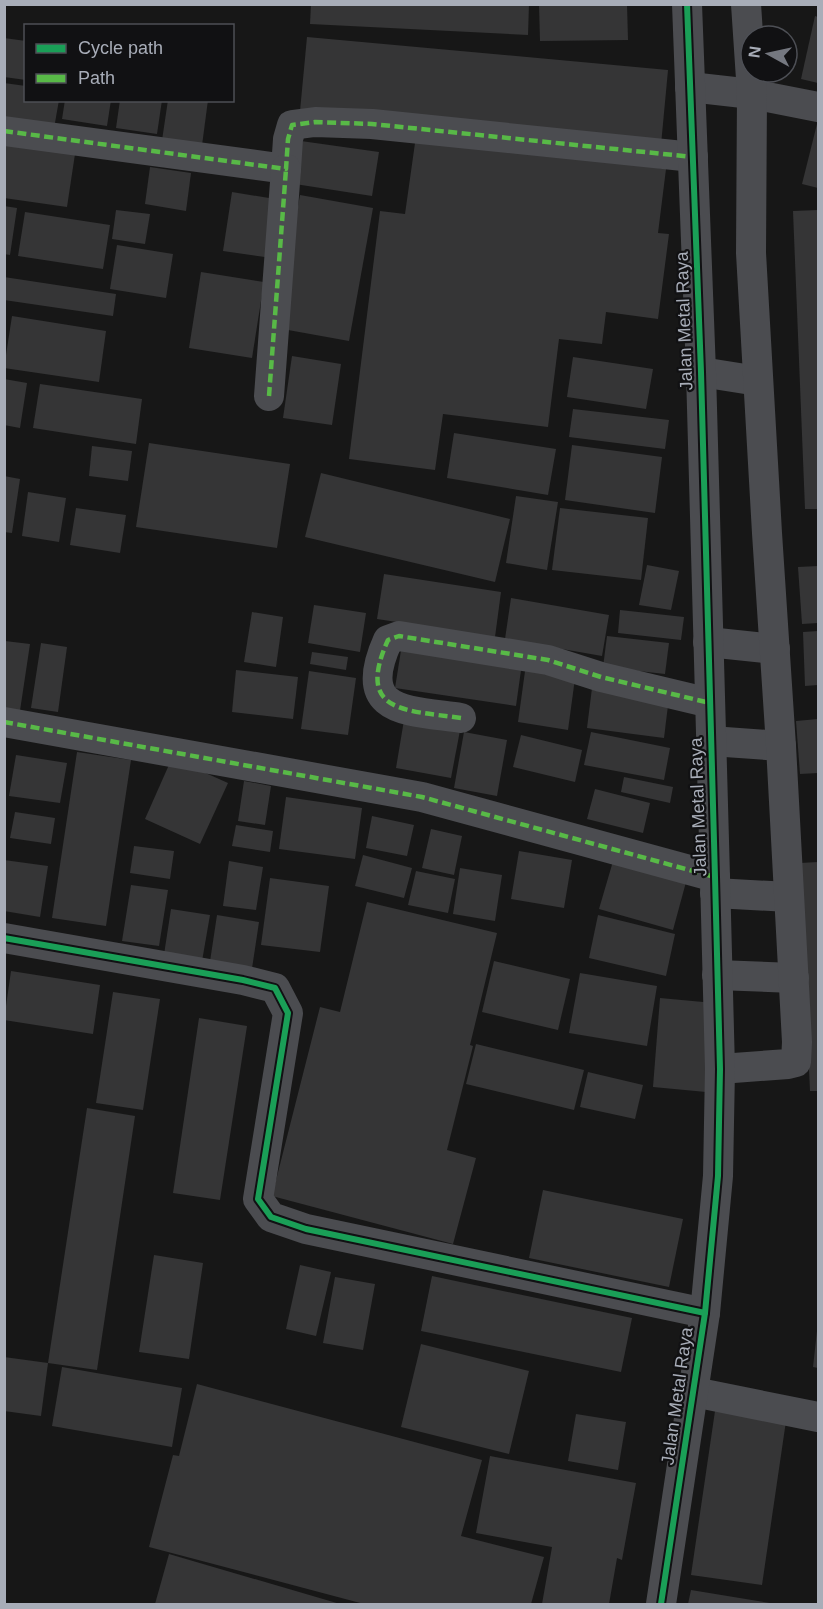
<svg xmlns="http://www.w3.org/2000/svg" width="823" height="1609" font-family="Arial,sans-serif">
  <rect width="100%" height="100%" fill="#171717"/>
  <g fill="#353536">
    <path d="M311,4H529L528,35L310,24Z"/>
    <path d="M539,4H627L628,40L540,41Z"/>
    <path d="M815,16L818,17V83L801,79Z"/>
    <path d="M307,37L668,70L661,145L300,111Z"/>
    <path d="M4,38L26,41V80L4,77Z"/>
    <path d="M4,83L26,86V100H59L53,134L4,127Z"/>
    <path d="M65,100H111L107,126L62,119Z"/>
    <path d="M120,100H162L157,134L116,128Z"/>
    <path d="M168,100H208L201,153L161,147Z"/>
    <path d="M818,120V188L802,184Z"/>
    <path d="M416,136L666,169L658,233L669,234L658,319L606,312L602,344L559,339L548,427L443,414L435,470L349,459L380,211L405,214Z"/>
    <path d="M301,141L379,152L372,196L295,184Z"/>
    <path d="M4,143L75,154L67,207L4,198Z"/>
    <path d="M150,167L191,173L186,211L145,204Z"/>
    <path d="M232,192L281,200L272,258L223,251Z"/>
    <path d="M300,195L373,208L349,341L277,328Z"/>
    <path d="M4,206L17,208L10,255L4,254Z"/>
    <path d="M116,210L150,214L145,244L112,239Z"/>
    <path d="M818,210V509H805L793,211Z"/>
    <path d="M25,212L110,225L103,269L18,256Z"/>
    <path d="M117,245L173,254L166,298L110,289Z"/>
    <path d="M201,272L264,282L252,358L189,348Z"/>
    <path d="M4,277L116,294L113,316L4,300Z"/>
    <path d="M12,316L106,331L99,382L4,368Z"/>
    <path d="M292,356L341,364L332,425L283,418Z"/>
    <path d="M573,357L653,369L646,409L567,397Z"/>
    <path d="M4,379L27,383L20,428L4,425Z"/>
    <path d="M40,384L142,399L136,444L33,428Z"/>
    <path d="M573,409L669,420L665,449L569,437Z"/>
    <path d="M454,433L556,449L548,495L447,478Z"/>
    <path d="M149,443L290,464L277,548L136,527Z"/>
    <path d="M572,445L662,457L655,513L565,500Z"/>
    <path d="M92,446L132,451L128,481L89,476Z"/>
    <path d="M321,473L510,519L495,582L305,537Z"/>
    <path d="M4,476L20,479L12,533L4,532Z"/>
    <path d="M28,492L66,498L59,542L22,536Z"/>
    <path d="M516,496L558,502L547,570L506,563Z"/>
    <path d="M76,508L126,515L120,553L70,545Z"/>
    <path d="M560,508L648,518L641,580L552,570Z"/>
    <path d="M647,565L679,571L671,610L639,605Z"/>
    <path d="M818,566V623L802,624L798,567Z"/>
    <path d="M384,574L501,592L495,637L377,619Z"/>
    <path d="M511,598L609,615L602,656L505,639Z"/>
    <path d="M314,605L366,613L360,652L308,643Z"/>
    <path d="M620,610L684,617L681,640L618,633Z"/>
    <path d="M252,612L283,617L276,667L244,662Z"/>
    <path d="M818,631V685L805,686L803,632Z"/>
    <path d="M607,636L669,643L665,674L603,667Z"/>
    <path d="M403,638L523,656L516,706L395,688Z"/>
    <path d="M5,641L30,644L18,724L4,721Z"/>
    <path d="M41,643L67,647L58,712L31,708Z"/>
    <path d="M312,652L348,657L346,670L310,664Z"/>
    <path d="M526,664L576,671L568,730L518,722Z"/>
    <path d="M236,670L298,677L293,719L232,712Z"/>
    <path d="M309,671L356,678L348,735L301,729Z"/>
    <path d="M592,688L669,697L664,738L587,728Z"/>
    <path d="M405,714L461,725L451,778L396,768Z"/>
    <path d="M818,719V773L800,774L796,721Z"/>
    <path d="M464,732L507,740L497,796L454,788Z"/>
    <path d="M591,732L670,748L664,780L584,765Z"/>
    <path d="M521,735L582,750L575,782L513,767Z"/>
    <path d="M77,752L131,760L106,926L52,918Z"/>
    <path d="M16,755L67,763L60,803L9,796Z"/>
    <path d="M172,758L228,783L200,844L145,819Z"/>
    <path d="M624,777L673,787L670,803L621,792Z"/>
    <path d="M244,781L271,786L265,825L238,821Z"/>
    <path d="M595,789L650,803L643,833L587,819Z"/>
    <path d="M286,797L362,808L355,859L279,849Z"/>
    <path d="M15,812L55,818L51,844L10,838Z"/>
    <path d="M372,816L414,825L407,856L366,848Z"/>
    <path d="M236,825L273,831L270,852L232,846Z"/>
    <path d="M431,829L462,836L454,875L422,868Z"/>
    <path d="M134,846L174,851L170,879L130,873Z"/>
    <path d="M519,851L572,860L564,908L511,899Z"/>
    <path d="M616,851L689,871L673,930L599,909Z"/>
    <path d="M363,855L412,868L404,898L355,886Z"/>
    <path d="M4,860L48,866L40,917L4,911Z"/>
    <path d="M229,861L263,867L256,910L223,906Z"/>
    <path d="M818,862V1091H810L800,863Z"/>
    <path d="M460,868L502,875L495,921L453,914Z"/>
    <path d="M416,871L455,879L448,913L408,905Z"/>
    <path d="M270,878L329,886L320,952L261,945Z"/>
    <path d="M131,885L168,890L159,946L122,941Z"/>
    <path d="M367,902L497,933L470,1045L473,1046L447,1150L476,1158L453,1244L272,1196L320,1007L340,1012Z"/>
    <path d="M171,909L210,915L201,967L163,961Z"/>
    <path d="M217,915L259,922L251,975L209,968Z"/>
    <path d="M598,915L675,934L666,976L589,958Z"/>
    <path d="M494,961L570,979L558,1030L482,1012Z"/>
    <path d="M11,971L100,985L93,1034L4,1020Z"/>
    <path d="M580,973L657,986L647,1046L569,1033Z"/>
    <path d="M113,992L160,999L143,1110L96,1103Z"/>
    <path d="M660,998L714,1003L706,1092L653,1087Z"/>
    <path d="M199,1018L247,1026L220,1200L173,1193Z"/>
    <path d="M476,1044L584,1070L574,1110L466,1084Z"/>
    <path d="M588,1072L643,1085L635,1119L580,1107Z"/>
    <path d="M87,1108L135,1116L97,1370L48,1363Z"/>
    <path d="M543,1190L683,1219L669,1287L529,1258Z"/>
    <path d="M154,1255L203,1263L189,1359L139,1352Z"/>
    <path d="M300,1265L331,1272L316,1336L286,1329Z"/>
    <path d="M432,1276L632,1318L621,1372L421,1331Z"/>
    <path d="M335,1277L375,1284L363,1350L323,1343Z"/>
    <path d="M817,1331H818V1368L813,1367Z"/>
    <path d="M421,1344L529,1371L509,1454L401,1427Z"/>
    <path d="M4,1357L48,1363L41,1416L4,1411Z"/>
    <path d="M62,1367L182,1388L172,1447L52,1426Z"/>
    <path d="M197,1384L482,1460L461,1536L544,1557L531,1604H364L149,1547L173,1455L179,1456Z"/>
    <path d="M715,1411L786,1421L762,1585L691,1575Z"/>
    <path d="M576,1414L626,1422L618,1470L568,1461Z"/>
    <path d="M490,1456L636,1483L622,1560L617,1558L609,1604H542L552,1547L476,1533Z"/>
    <path d="M169,1554L340,1604H155Z"/>
    <path d="M691,1590L770,1603V1604H688Z"/>
  </g>
  <g fill="none" stroke-linecap="round" stroke-linejoin="round">
    <g stroke="#4b4c50" stroke-width="30">
      <path d="M690,87L752,94L818,107"/>
      <path d="M4,131L286,169L288,139L292,125L315,122L372,124L693,157"/>
      <path d="M701,372L758,381"/>
      <path d="M269,396L286,169"/>
      <path d="M708,642L775,649"/>
      <path d="M461,718C405,710 355,713 388,640L399,636L548,660L601,677L710,703"/>
      <path d="M4,722L422,797L715,877"/>
      <path d="M711,741L781,746"/>
      <path d="M715,893L789,897"/>
      <path d="M4,938L243,980L275,988L288,1013L258,1199L271,1217L306,1229L705,1313"/>
      <path d="M717,975L794,978"/>
      <path d="M720,1069L788,1064L796,1062L797,1042L781,746L767,533L751,253L752,94L746,4"/>
      <path d="M694,1392L818,1417"/>
      <path d="M661,1604L705,1313L718,1176L720,1069L715,877L701,372L687,4"/>
    </g>
    <g stroke="#58b947" stroke-width="4.5" stroke-dasharray="9 4.5" stroke-linecap="butt">
      <path d="M4,131L286,169L288,139L292,125L315,122L372,124L693,157"/>
      <path d="M269,396L286,169"/>
      <path d="M461,718C405,710 355,713 388,640L399,636L548,660L601,677L710,703"/>
      <path d="M4,722L422,797L715,877"/>
    </g>
    <g stroke="#111113" stroke-width="10">
      <g id="cycleway">
        <path d="M4,938L243,980L275,988L288,1013L258,1199L271,1217L306,1229L705,1313"/>
        <path d="M661,1604L705,1313L718,1176L720,1069L715,877L701,372L687,4"/>
      </g>
    </g>
    <use href="#cycleway" stroke="#1a9f57" stroke-width="6"/>
  </g>
  <g text-anchor="middle" stroke-width="4.5" stroke-linejoin="round" paint-order="stroke">
    <g font-size="18" fill="#a8adb8" stroke="#111113">
      <text transform="translate(684 321) rotate(-92)" y="6">Jalan Metal Raya</text>
      <text transform="translate(698 807) rotate(-92)" y="6">Jalan Metal Raya</text>
      <text transform="translate(677 1396) rotate(-82)" y="6">Jalan Metal Raya</text>
    </g>
  </g>
  <rect width="823" height="1609" fill="none" stroke="#a8adb8" stroke-width="12"/>
  <rect x="24" y="24" width="210" height="78" fill="#111113" stroke="#4d4f55" stroke-width="1.5"/>
  <rect x="36" y="44" width="30" height="9" fill="#1a9f57" stroke="#4d4f55" stroke-width="1.5"/>
  <text x="78" y="54" font-size="18" fill="#a8adb8">Cycle path</text>
  <rect x="36" y="74" width="30" height="9" fill="#58b947" stroke="#4d4f55" stroke-width="1.5"/>
  <text x="78" y="84" font-size="18" fill="#a8adb8">Path</text>
  <g transform="translate(769 54) rotate(278)"><circle r="28" fill="#111113" stroke="#4d4f55" stroke-width="1.5"/>
  <path d="M0-4.5L10 22L0 15L-10 22Z" fill="#757880"/>
  <text y="-9" font-size="16" font-weight="bold" text-anchor="middle" fill="#a8adb8">N</text>
  </g>
</svg>
